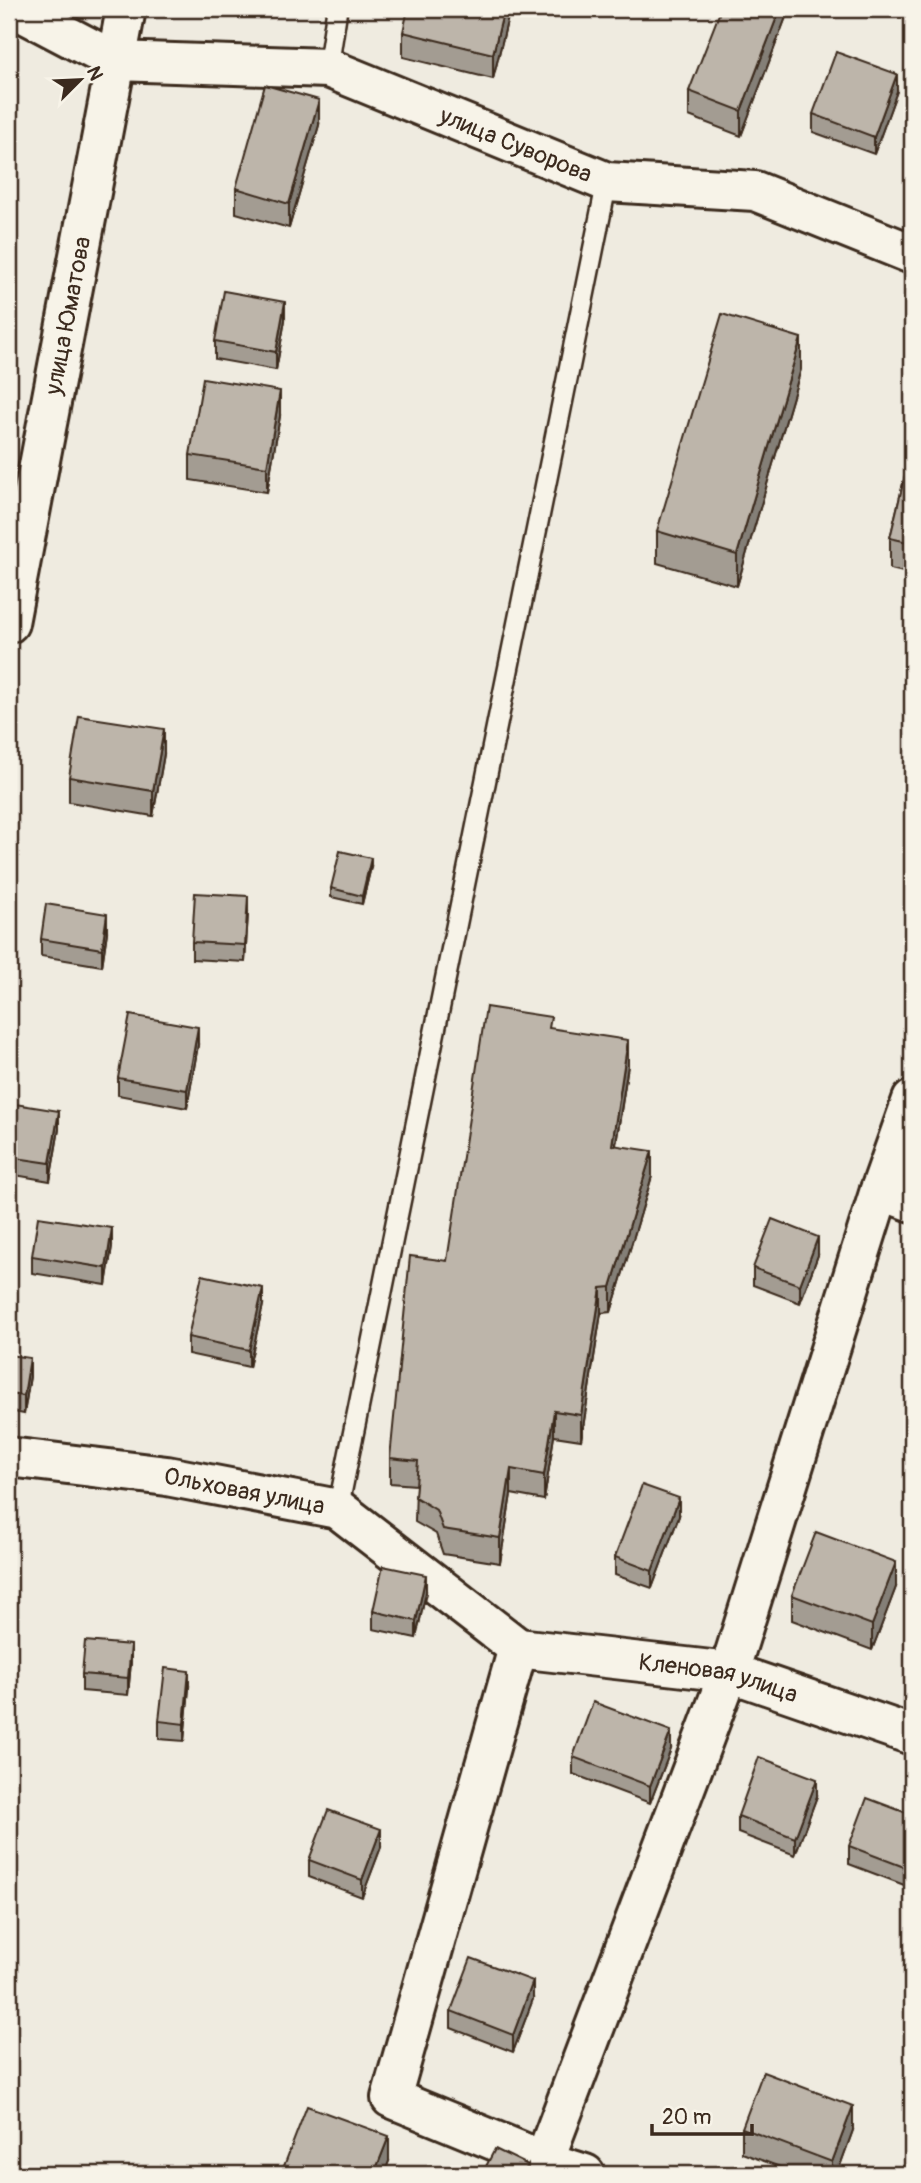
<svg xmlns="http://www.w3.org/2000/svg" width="921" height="2183" font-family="Pangolin,sans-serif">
  <rect width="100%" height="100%" fill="#efebe0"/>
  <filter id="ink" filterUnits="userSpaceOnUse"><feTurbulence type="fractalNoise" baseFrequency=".0143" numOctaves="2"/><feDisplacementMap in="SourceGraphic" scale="14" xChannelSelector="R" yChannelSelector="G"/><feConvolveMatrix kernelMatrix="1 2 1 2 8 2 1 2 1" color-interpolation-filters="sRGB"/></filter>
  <g filter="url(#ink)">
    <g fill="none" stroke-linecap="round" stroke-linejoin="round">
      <g stroke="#3b2a1e" stroke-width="24">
        <g id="lane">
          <path d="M328,68L337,9"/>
          <path d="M338,1509L607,182"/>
        </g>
      </g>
      <g stroke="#3b2a1e" stroke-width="44">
        <g id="street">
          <path id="s1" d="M16,9L115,61L328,68L607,182L755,191L912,254"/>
          <path d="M880,1190L912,1202"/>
          <path id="s2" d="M9,1457L167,1476L338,1509L518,1648"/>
          <path d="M518,1648L391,2098L544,2161"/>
          <path id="s3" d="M518,1648L729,1672L912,1735"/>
          <path d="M585,2174L544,2161L729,1672L880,1190L912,1100"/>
        </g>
      </g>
      <g stroke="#3b2a1e" stroke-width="44">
        <g id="secondary">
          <path id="s4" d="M9,623L126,9"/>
        </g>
      </g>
      <use href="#lane" stroke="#f7f3e8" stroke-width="19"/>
      <use href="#street" stroke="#f7f3e8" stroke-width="38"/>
      <use href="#secondary" stroke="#f7f3e8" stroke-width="38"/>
    </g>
    <g fill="#a39c92" stroke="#3b2a1e" stroke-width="2">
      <path d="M510,9L493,79L403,57V32Z"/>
      <path d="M789,9L741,136L689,116V91Z"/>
      <path d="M897,91L874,154L813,132V114Z"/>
      <path d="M319,125L289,228L236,213V188Z"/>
      <path d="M285,320L276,370L215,359V341Z"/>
      <path d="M801,369L737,586L657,563V531Z"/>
      <path d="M280,416L267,492L190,480V455Z"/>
      <path d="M912,446V574L890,569V538Z"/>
      <path d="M164,754L153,816L69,802V777Z"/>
      <path d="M371,867L362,904L331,897V888Z"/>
      <path d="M248,913L245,962L192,959V942Z"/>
      <path d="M107,932L102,966L41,956V939Z"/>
      <path d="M551,1029L628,1065L616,1145L652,1176L611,1312L601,1313L581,1440L554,1436L544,1500L511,1494L500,1563L443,1554L436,1534L415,1522L416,1485L390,1483V1458L447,1261Z"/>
      <path d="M198,1045L187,1108L118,1095V1078Z"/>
      <path d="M9,1103L59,1129L50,1181L9,1174Z"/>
      <path d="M112,1246L106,1285L32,1273V1256Z"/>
      <path d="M818,1255L800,1303L753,1285V1268Z"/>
      <path d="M263,1305L249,1367L188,1354V1337Z"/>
      <path d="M912,1323V1347L910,1346V1329Z"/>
      <path d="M9,1355L30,1376L24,1414L9,1411Z"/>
      <path d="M679,1516L652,1588L615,1575V1557Z"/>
      <path d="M896,1587L872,1650L792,1620V1595Z"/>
      <path d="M426,1592L416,1638L373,1629V1611Z"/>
      <path d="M131,1662L128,1695L82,1691V1674Z"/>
      <path d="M189,1688L184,1741L159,1739V1721Z"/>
      <path d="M671,1749L650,1803L573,1774V1757Z"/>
      <path d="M817,1796L795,1855L738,1833V1816Z"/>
      <path d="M912,1815V1888L849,1864V1846Z"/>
      <path d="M381,1847L362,1897L309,1877V1860Z"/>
      <path d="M533,1999L513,2052L451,2028V2011Z"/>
      <path d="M742,2128L853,2130L837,2174H799L742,2153Z"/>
      <path d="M389,2161L384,2174H284V2166Z"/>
    </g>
    <g fill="#847f77" stroke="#3b2a1e" stroke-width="2">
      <path d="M504,9H510L493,79V54Z"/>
      <path d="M780,9H789L741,136V111Z"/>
      <path d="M897,74V91L874,154V137Z"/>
      <path d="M319,100V125L289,228V204Z"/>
      <path d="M17,115V132L9,185V168Z"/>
      <path d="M285,302V320L276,370V352Z"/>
      <path d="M801,338V369L737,586V555Z"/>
      <path d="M280,391V416L267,492V467Z"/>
      <path d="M164,729V754L153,816V791Z"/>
      <path d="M371,858V867L362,904V896Z"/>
      <path d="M248,896V913L245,962V945Z"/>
      <path d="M107,914V932L102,966V949Z"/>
      <path d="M198,1027V1045L187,1108V1090Z"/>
      <path d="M628,1040V1065L612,1169V1145Z"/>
      <path d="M59,1111V1129L50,1181V1163Z"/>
      <path d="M652,1151V1176L611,1312V1287Z"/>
      <path d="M112,1228V1246L106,1285V1268Z"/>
      <path d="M818,1237V1255L800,1303V1285Z"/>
      <path d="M263,1288V1305L249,1367V1350Z"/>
      <path d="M601,1288V1313L581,1440V1415Z"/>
      <path d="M30,1358V1376L24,1414V1396Z"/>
      <path d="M554,1411V1436L544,1500V1475Z"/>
      <path d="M511,1469V1494L500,1563V1538Z"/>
      <path d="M679,1498V1516L652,1588V1571Z"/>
      <path d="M896,1562V1587L872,1650V1625Z"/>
      <path d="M426,1575V1592L416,1638V1621Z"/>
      <path d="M131,1645V1662L128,1695V1678Z"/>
      <path d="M189,1671V1688L184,1741V1724Z"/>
      <path d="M671,1731V1749L650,1803V1786Z"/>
      <path d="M817,1779V1796L795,1855V1838Z"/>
      <path d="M381,1829V1847L362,1897V1880Z"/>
      <path d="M533,1981V1999L513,2052V2035Z"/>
      <path d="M853,2106V2130L837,2174H832V2162Z"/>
      <path d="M389,2136V2161L384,2174H374Z"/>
      <path d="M528,2165V2174H523Z"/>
    </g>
    <g fill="#bdb5aa" stroke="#3b2a1e" stroke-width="2">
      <path d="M408,9H504L493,54L403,32Z"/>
      <path d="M721,9H780L741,111L689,91Z"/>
      <path d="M836,52L897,74L874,137L813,114Z"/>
      <path d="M265,85L319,100L289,204L236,188Z"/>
      <path d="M9,114L17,115L9,168Z"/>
      <path d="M224,291L285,302L276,352L215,341Z"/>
      <path d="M722,314L801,338L737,555L657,531Z"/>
      <path d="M203,378L280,391L267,467L190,455Z"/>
      <path d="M912,446V543L890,538Z"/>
      <path d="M79,716L164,729L153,791L69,777Z"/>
      <path d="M340,851L371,858L362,896L331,888Z"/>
      <path d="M195,893L248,896L245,945L192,942Z"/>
      <path d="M46,904L107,914L102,949L41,939Z"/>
      <path d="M486,1007L551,1017L549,1028L628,1040L612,1145L652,1151L611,1287L601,1288L581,1415L554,1411L544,1475L511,1469L500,1538L443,1529L436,1510L415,1497L418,1461L390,1458L410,1256L447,1261Z"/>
      <path d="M130,1015L198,1027L187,1090L118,1078Z"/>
      <path d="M9,1103L59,1111L50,1163L9,1157Z"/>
      <path d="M38,1217L112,1228L106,1268L32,1256Z"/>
      <path d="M772,1219L818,1237L800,1285L753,1268Z"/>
      <path d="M202,1275L263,1288L249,1350L188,1337Z"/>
      <path d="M9,1355L30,1358L24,1396L9,1394Z"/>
      <path d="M642,1485L679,1498L652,1571L615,1557Z"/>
      <path d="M816,1532L896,1562L872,1625L792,1595Z"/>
      <path d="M383,1566L426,1575L416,1621L373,1611Z"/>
      <path d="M85,1641L131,1645L128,1678L82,1674Z"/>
      <path d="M165,1668L189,1671L184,1724L159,1721Z"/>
      <path d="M593,1702L671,1731L650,1786L573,1757Z"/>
      <path d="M759,1757L817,1779L795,1838L738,1816Z"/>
      <path d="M867,1798L912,1815V1870L849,1846Z"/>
      <path d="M328,1810L381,1829L362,1880L309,1860Z"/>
      <path d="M471,1958L533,1981L513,2035L451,2011Z"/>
      <path d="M763,2072L853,2106L832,2162L742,2128Z"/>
      <path d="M307,2106L389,2136L374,2174H305L284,2166Z"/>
      <path d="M495,2149L528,2165L523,2174H482Z"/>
    </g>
  </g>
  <g text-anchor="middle" stroke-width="6" stroke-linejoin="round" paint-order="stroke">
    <g font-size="24" fill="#3b2a1e" stroke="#f7f3e8">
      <text dy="8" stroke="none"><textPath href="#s1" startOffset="528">улица Суворова</textPath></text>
      <text dy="8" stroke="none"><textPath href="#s4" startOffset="313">улица Юматова</textPath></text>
      <text dy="8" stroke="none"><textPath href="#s2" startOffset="238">Ольховая улица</textPath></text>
      <text dy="8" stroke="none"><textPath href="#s3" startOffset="203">Кленовая улица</textPath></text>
    </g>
  </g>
  <rect width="921" height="2183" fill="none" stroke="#f7f3e8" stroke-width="35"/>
  <rect x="18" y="18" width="886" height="2148" fill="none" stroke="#3b2a1e" stroke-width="2.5" filter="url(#ink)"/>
  <g transform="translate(80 80) rotate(66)" stroke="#f7f3e8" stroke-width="5" paint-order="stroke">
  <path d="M0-5L12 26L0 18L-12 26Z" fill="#3b2a1e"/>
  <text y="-10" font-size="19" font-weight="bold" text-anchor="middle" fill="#3b2a1e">N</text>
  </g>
  <path d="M652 2124v10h100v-10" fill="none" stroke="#3b2a1e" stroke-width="3.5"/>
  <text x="662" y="2124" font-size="21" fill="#3b2a1e" stroke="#f7f3e8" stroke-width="5" paint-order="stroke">20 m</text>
</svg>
